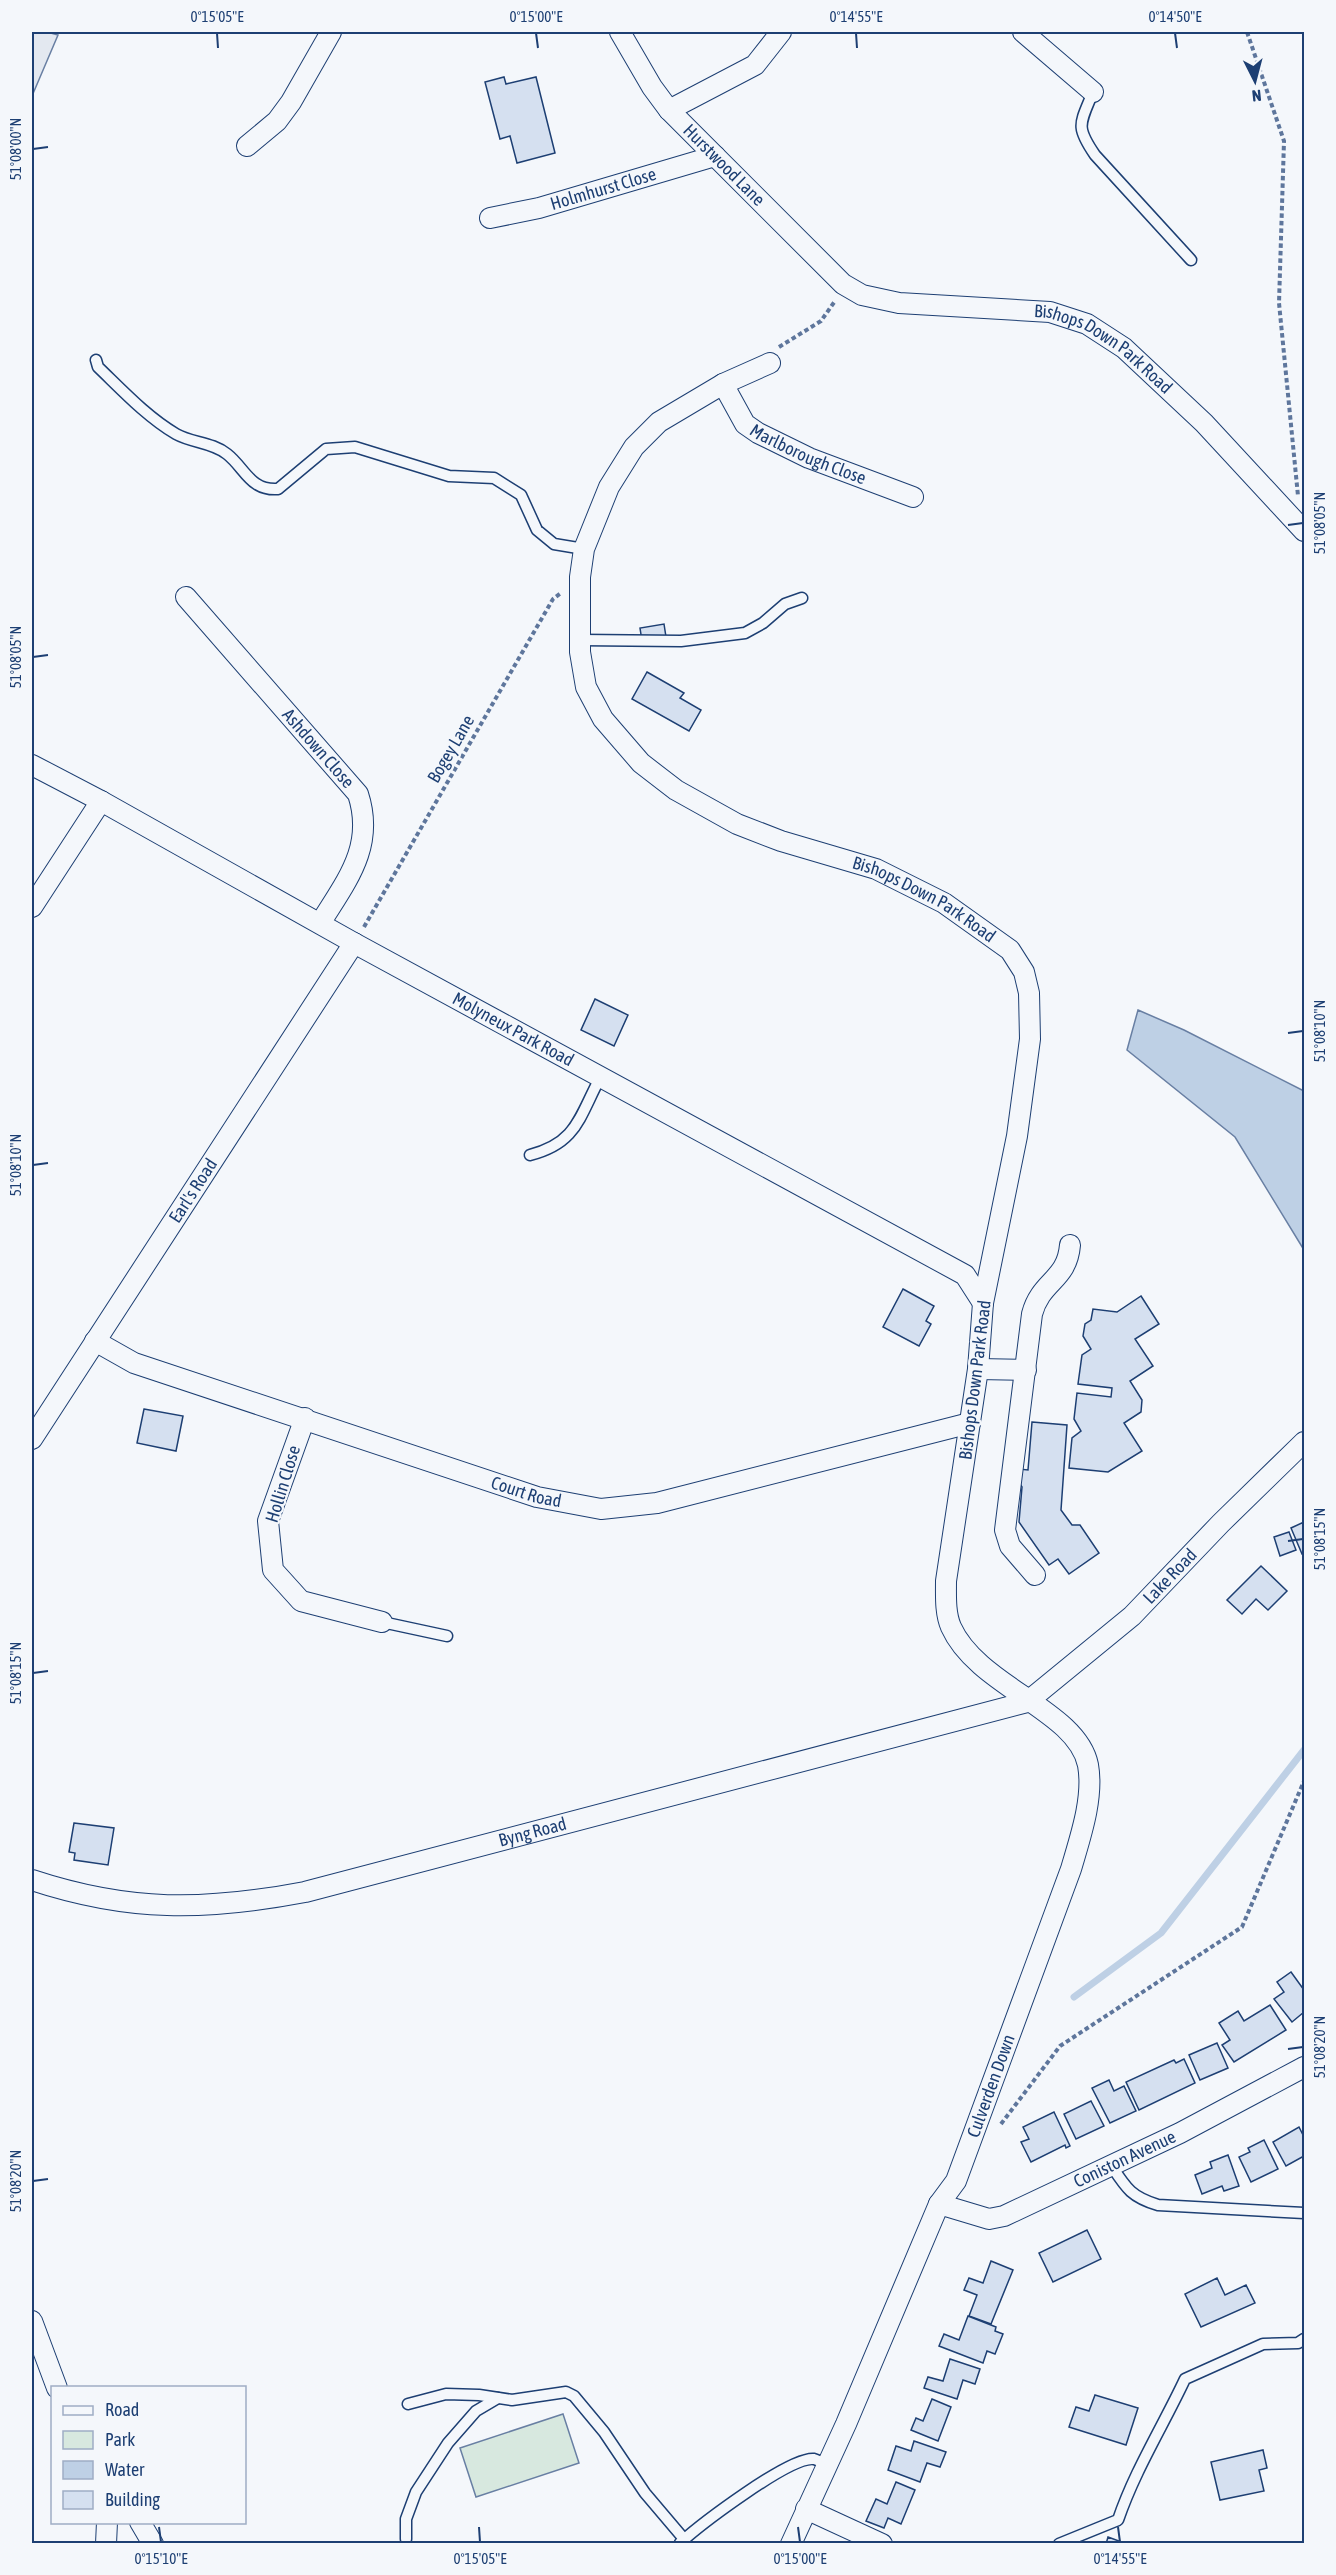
<svg xmlns="http://www.w3.org/2000/svg" width="1336" height="2575" font-family="'Asap Condensed',sans-serif">
  <rect width="100%" height="100%" fill="#f4f7fb"/>
  <path fill="#d7e8df" stroke="#687fa3" stroke-width="1.5" d="M563,2414L579,2463L476,2497L460,2448Z"/>
  <path fill="#e3e8f0" stroke="#687fa3" stroke-width="1.5" d="M32,32H47L58,35L32,96Z"/>
  <path fill="#bed0e5" stroke="#687fa3" stroke-width="1.5" d="M1138,1010L1184,1030L1304,1091V1250L1235,1137L1127,1050Z"/>
  <g fill="none" stroke-linecap="round" stroke-linejoin="round">
    <path stroke="#bed0e5" stroke-width="7" d="M1074,1997L1161,1933L1304,1750"/>
  </g>
  <g fill="#d5e0f0" stroke="#1d3f73" stroke-width="1.5">
    <path d="M504,77L506,84L536,77L555,153L517,163L510,136L500,139L485,82Z"/>
    <path d="M664,624L666,637L642,641L640,628Z"/>
    <path d="M647,672L684,693L680,698L701,710L689,731L632,699Z"/>
    <path d="M595,999L628,1015L614,1046L581,1030Z"/>
    <path d="M903,1289L934,1306L926,1321L931,1324L919,1346L883,1327Z"/>
    <path d="M1141,1296L1159,1324L1135,1339L1153,1366L1130,1381L1142,1400L1141,1412L1124,1423L1142,1451L1108,1472L1069,1468L1072,1438L1081,1431L1074,1419L1077,1393L1111,1397L1112,1388L1078,1384L1082,1355L1091,1349L1083,1336L1085,1324L1091,1320L1093,1309L1117,1312Z"/>
    <path d="M144,1409L183,1416L176,1451L137,1443Z"/>
    <path d="M1032,1422L1067,1425L1061,1510L1072,1525H1080L1099,1553L1069,1574L1058,1559L1049,1565L1019,1522L1022,1487L1018,1481L1019,1469L1028,1470Z"/>
    <path d="M1304,1522V1553L1302,1554L1291,1528Z"/>
    <path d="M1289,1532L1296,1550L1280,1556L1274,1537Z"/>
    <path d="M1261,1566L1287,1591L1268,1610L1256,1599L1242,1614L1227,1600Z"/>
    <path d="M74,1823L114,1828L108,1865L74,1860L75,1853L69,1852Z"/>
    <path d="M1291,1972L1304,1990V2012L1292,2022L1274,1999L1284,1992L1277,1982Z"/>
    <path d="M1270,2005L1286,2030L1234,2062L1222,2045L1230,2040L1219,2023L1238,2011L1244,2021Z"/>
    <path d="M1217,2043L1228,2068L1200,2080L1189,2055Z"/>
    <path d="M1184,2059L1195,2083L1139,2110L1126,2082L1174,2060L1176,2063Z"/>
    <path d="M1109,2080L1114,2091L1124,2086L1136,2111L1110,2123L1092,2088Z"/>
    <path d="M1091,2101L1104,2126L1076,2139L1064,2114Z"/>
    <path d="M1054,2112L1070,2146L1066,2148L1065,2145L1031,2162L1021,2142L1029,2139L1023,2127Z"/>
    <path d="M1299,2127L1304,2137V2156L1286,2166L1273,2142Z"/>
    <path d="M1264,2140L1278,2169L1251,2182L1239,2157L1250,2152L1248,2148Z"/>
    <path d="M1228,2155L1239,2186L1224,2191L1222,2186L1202,2194L1195,2175L1212,2168L1210,2162Z"/>
    <path d="M1087,2230L1101,2259L1053,2282L1039,2253Z"/>
    <path d="M991,2261L1013,2270L991,2324L969,2316L977,2295L964,2290L969,2278L983,2283Z"/>
    <path d="M1217,2278L1225,2295L1246,2285L1255,2303L1201,2327L1185,2294Z"/>
    <path d="M968,2316L996,2327L995,2331L1003,2334L995,2354L987,2351L983,2363L939,2346L944,2334L959,2340Z"/>
    <path d="M950,2359L980,2369L975,2384L963,2380L957,2399L924,2388L928,2377L943,2381Z"/>
    <path d="M1095,2395L1138,2408L1126,2445L1069,2427L1076,2407L1089,2411Z"/>
    <path d="M932,2399L951,2407L938,2441L911,2430L916,2418L923,2421Z"/>
    <path d="M914,2441L946,2452L940,2467L927,2463L920,2482L888,2470L896,2446L911,2451Z"/>
    <path d="M1263,2450L1267,2468L1259,2470L1264,2491L1220,2500L1211,2462Z"/>
    <path d="M896,2482L915,2490L901,2524L888,2518L884,2528L866,2521L876,2499L887,2504Z"/>
    <path d="M1108,2537L1127,2544H1106Z"/>
  </g>
  <g fill="none" stroke-linecap="round" stroke-linejoin="round">
    <g stroke="#1d3f73" stroke-width="13">
      <g id="lane">
        <path d="M1093,92C1080,124 1075,126 1095,155L1191,260"/>
        <path d="M96,360L98,367C122,390 147,417 176,434C192,443 212,442 227,454C245,468 250,491 278,489L326,449L355,447L449,476L494,478L521,495L537,530L554,544L584,549"/>
        <path d="M580,640L681,641L745,633L763,623L785,604L802,598"/>
        <path d="M530,1155C577,1143 579,1117 600,1078"/>
        <path d="M382,1622L447,1636"/>
        <path d="M1111,2165C1126,2188 1131,2197 1158,2205L1304,2213"/>
        <path d="M408,2404L446,2394L479,2395L512,2400L566,2392L574,2396L604,2432L645,2493L684,2539"/>
        <path d="M406,2539V2519L416,2492L448,2443L476,2411L498,2398"/>
        <path d="M680,2543C700,2525 790,2456 814,2459C818,2460 823,2463 827,2465"/>
        <path d="M1059,2544L1118,2520C1135,2470 1163,2426 1185,2379L1263,2344L1298,2343L1304,2339"/>
      </g>
    </g>
    <g stroke="#1d3f73" stroke-width="22">
      <g id="street">
        <path id="s1" d="M620,32L652,87L669,110L843,284L862,295L899,303L1050,312L1087,324L1124,348L1204,423L1304,531"/>
        <path d="M1023,32L1093,92"/>
        <path d="M669,110L755,65L781,32"/>
        <path d="M247,146L277,121L291,102L331,32"/>
        <path id="s2" d="M490,218L539,208L715,156"/>
        <path id="s3" d="M770,363L723,384L659,422L634,447L609,487L584,549L580,577V652L586,687L603,719L641,763L676,790L737,824L781,841L876,869L944,903L1010,950L1024,972L1029,993L1030,1039L1017,1136L983,1303L978,1369L946,1581C946,1596 945,1613 951,1627C978,1687 1077,1710 1088,1765C1094,1798 1080,1838 1071,1869L956,2181L939,2204L846,2424L791,2544"/>
        <path id="s4" d="M723,384L745,424L758,433L809,458L913,497"/>
        <path id="s5" d="M186,597L358,794C375,846 347,880 321,922"/>
        <path id="s6" d="M32,765L101,801L354,943L965,1275L983,1303"/>
        <path d="M32,907L101,801"/>
        <path id="s7" d="M95,1341L134,1363L537,1497L601,1509L657,1503L970,1423"/>
        <path d="M978,1369L1026,1370"/>
        <path d="M305,1418L268,1521L273,1570L301,1601L382,1622"/>
        <path id="s8" d="M32,1439L354,943"/>
        <path d="M1035,1575L1010,1546L1005,1530L1032,1314C1041,1280 1067,1281 1070,1245"/>
        <path id="s9" d="M32,1880C129,1912 205,1911 305,1892L1027,1702L1132,1616L1221,1523L1304,1442"/>
        <path id="s10" d="M939,2204L989,2219L1004,2216L1180,2133L1304,2067"/>
        <path d="M32,2321L57,2388"/>
        <path d="M806,2509L882,2544"/>
        <path d="M140,2522L153,2544"/>
        <path d="M106,2544L107,2522"/>
      </g>
    </g>
    <g stroke="#5e769c" stroke-width="4" stroke-dasharray="4.5 3" stroke-linecap="butt">
      <path d="M1247,32L1284,141L1279,303L1298,496"/>
      <path d="M779,347L821,321L835,301"/>
      <path d="M364,927L553,599L561,593"/>
      <path d="M1001,2124L1060,2046L1242,1927L1304,1781"/>
    </g>
    <use href="#lane" stroke="#f4f7fb" stroke-width="10"/>
    <use href="#street" stroke="#f4f7fb" stroke-width="20"/>
  </g>
  <path fill="none" stroke="#1d3f73" stroke-width="2" d="M217,33L218,48M536,33L538,48M856,33L857,48M1175,33L1177,48M33,149L48,147M1288,525L1303,523M33,657L48,655M1288,1033L1303,1031M33,1165L48,1163M1288,1541L1303,1539M33,1673L48,1671M1288,2049L1303,2047M33,2181L48,2179M159,2527L161,2542M479,2527L480,2542M798,2527L800,2542M1118,2527L1120,2542"/>
  <g text-anchor="middle" stroke-width="4.5" stroke-linejoin="round" paint-order="stroke">
    <g font-size="18" fill="#1d3f73" stroke="#f4f7fb">
      <text dy="6" stroke="none"><textPath href="#s1" startOffset="170">Hurstwood Lane</textPath></text>
      <text dy="6" stroke="none"><textPath href="#s2" startOffset="117">Holmhurst Close</textPath></text>
      <text dy="6" stroke="none"><textPath href="#s1" startOffset="614">Bishops Down Park Road</textPath></text>
      <text dy="6" stroke="none"><textPath href="#s4" startOffset="116">Marlborough Close</textPath></text>
      <text dy="6" stroke="none"><textPath href="#s5" startOffset="201">Ashdown Close</textPath></text>
      <text transform="translate(451 749) rotate(-60)" y="6">Bogey Lane</text>
      <text dy="6" stroke="none"><textPath href="#s3" startOffset="825">Bishops Down Park Road</textPath></text>
      <text dy="6" stroke="none"><textPath href="#s6" startOffset="549">Molyneux Park Road</textPath></text>
      <text dy="6" stroke="none"><textPath href="#s8" startOffset="296">Earl's Road</textPath></text>
      <text transform="translate(975 1380) rotate(-83)" y="6">Bishops Down Park Road</text>
      <text transform="translate(283 1484) rotate(-73)" y="6">Hollin Close</text>
      <text dy="6" stroke="none"><textPath href="#s7" startOffset="458">Court Road</textPath></text>
      <text dy="6" stroke="none"><textPath href="#s9" startOffset="1214">Lake Road</textPath></text>
      <text dy="6" stroke="none"><textPath href="#s9" startOffset="512">Byng Road</textPath></text>
      <text transform="translate(991 2086) rotate(-70)" y="6">Culverden Down</text>
      <text dy="6" stroke="none"><textPath href="#s10" startOffset="201">Coniston Avenue</textPath></text>
    </g>
  </g>
  <rect width="1336" height="2575" fill="none" stroke="#f4f7fb" stroke-width="66"/>
  <rect x="51" y="2386" width="195" height="138" fill="#f4f7fb" stroke="#9eadc5" stroke-width="1.5"/>
  <rect x="63" y="2406" width="30" height="9" fill="#f4f7fb" stroke="#9eadc5" stroke-width="1.5"/>
  <text x="105" y="2416" font-size="18" fill="#1d3f73">Road</text>
  <rect x="63" y="2431" width="30" height="18" fill="#d7e8df" stroke="#9eadc5" stroke-width="1.5"/>
  <text x="105" y="2446" font-size="18" fill="#1d3f73">Park</text>
  <rect x="63" y="2461" width="30" height="18" fill="#bed0e5" stroke="#9eadc5" stroke-width="1.5"/>
  <text x="105" y="2476" font-size="18" fill="#1d3f73">Water</text>
  <rect x="63" y="2491" width="30" height="18" fill="#d5e0f0" stroke="#9eadc5" stroke-width="1.5"/>
  <text x="105" y="2506" font-size="18" fill="#1d3f73">Building</text>
  <g transform="translate(1255 81) rotate(174)" stroke="#f4f7fb" stroke-width="4.5" paint-order="stroke">
  <path d="M0-4.5L10 22L0 15L-10 22Z" fill="#1d3f73"/>
  <text y="-9" font-size="16" font-weight="bold" text-anchor="middle" fill="#1d3f73">N</text>
  </g>
  <rect x="33" y="33" width="1270" height="2509" fill="none" stroke="#1d3f73" stroke-width="2"/>
  <g font-size="15" text-anchor="middle" fill="#1d3f73">
    <text x="217" y="22">0°15'05"E</text>
    <text x="536" y="22">0°15'00"E</text>
    <text x="856" y="22">0°14'55"E</text>
    <text x="1175" y="22">0°14'50"E</text>
    <text transform="translate(16 149) rotate(-90)" y="5">51°08'00"N</text>
    <text transform="translate(1320 523) rotate(-90)" y="5">51°08'05"N</text>
    <text transform="translate(16 657) rotate(-90)" y="5">51°08'05"N</text>
    <text transform="translate(1320 1031) rotate(-90)" y="5">51°08'10"N</text>
    <text transform="translate(16 1165) rotate(-90)" y="5">51°08'10"N</text>
    <text transform="translate(1320 1539) rotate(-90)" y="5">51°08'15"N</text>
    <text transform="translate(16 1673) rotate(-90)" y="5">51°08'15"N</text>
    <text transform="translate(1320 2047) rotate(-90)" y="5">51°08'20"N</text>
    <text transform="translate(16 2181) rotate(-90)" y="5">51°08'20"N</text>
    <text x="161" y="2564">0°15'10"E</text>
    <text x="480" y="2564">0°15'05"E</text>
    <text x="800" y="2564">0°15'00"E</text>
    <text x="1120" y="2564">0°14'55"E</text>
  </g>
</svg>
